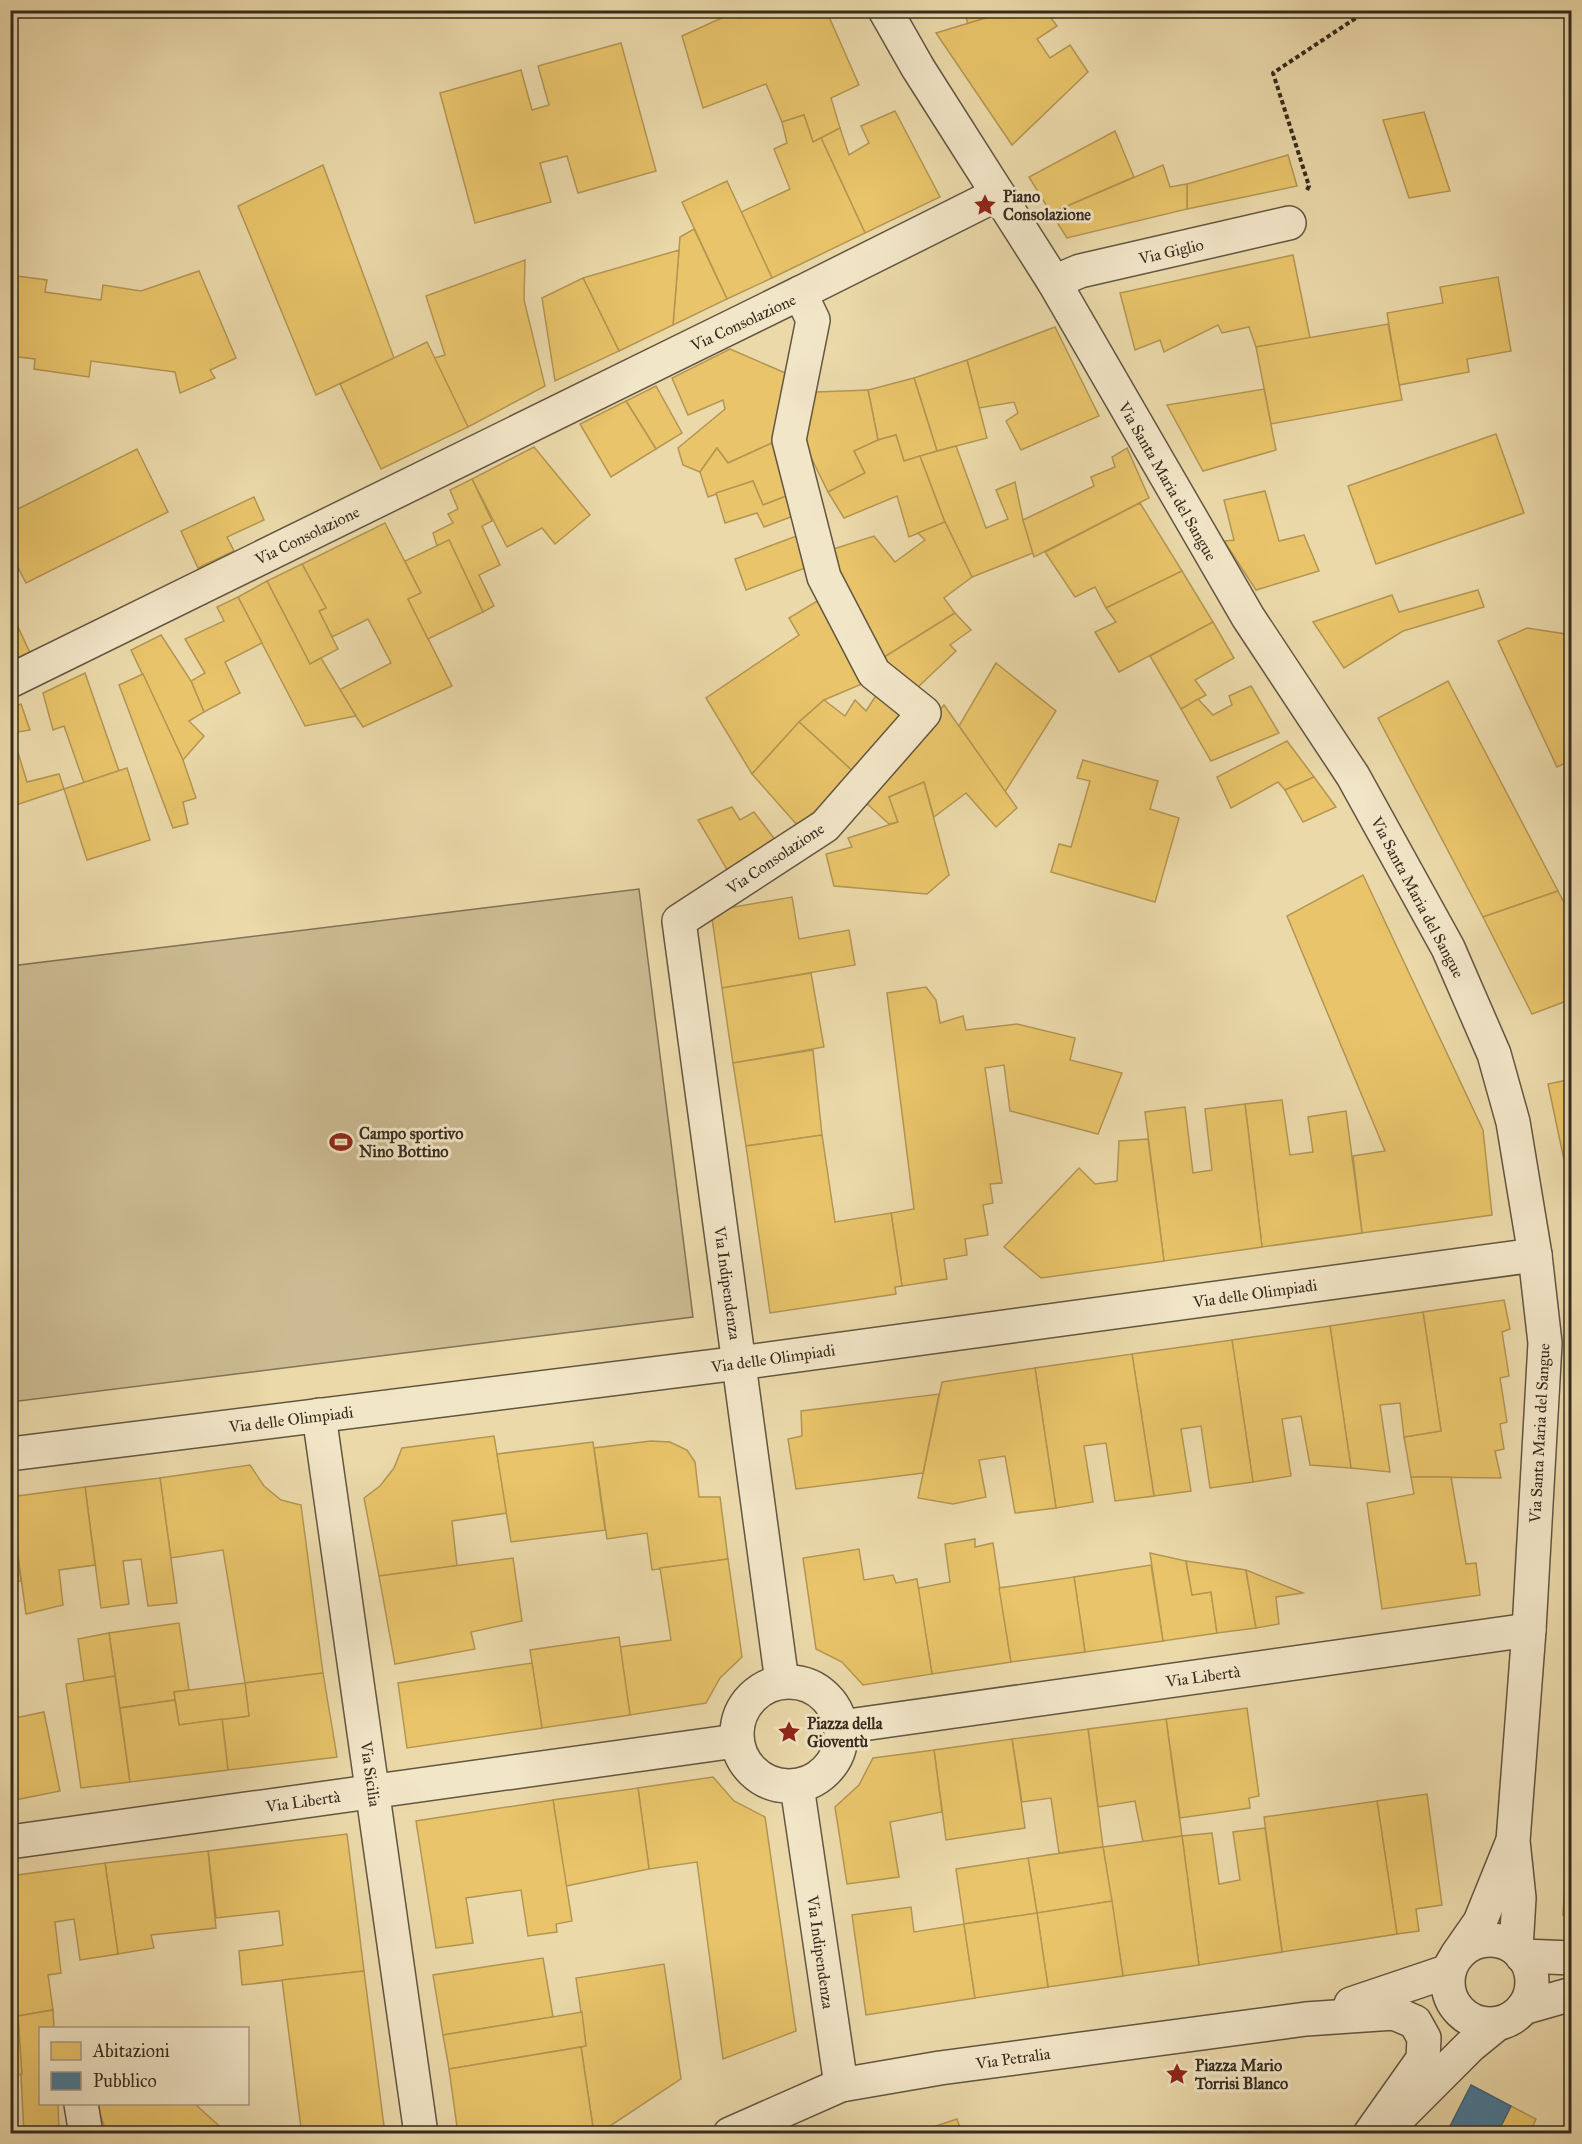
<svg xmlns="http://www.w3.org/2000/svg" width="1582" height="2144" font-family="'IM FELL Great Primer',serif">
  <rect width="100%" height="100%" fill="#ebd9aa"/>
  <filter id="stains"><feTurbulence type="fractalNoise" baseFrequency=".00333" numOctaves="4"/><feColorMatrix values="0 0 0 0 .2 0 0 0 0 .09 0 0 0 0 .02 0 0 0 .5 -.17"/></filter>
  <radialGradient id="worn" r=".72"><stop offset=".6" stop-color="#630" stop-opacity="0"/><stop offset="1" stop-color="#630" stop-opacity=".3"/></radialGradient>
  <path fill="#ccbb92" stroke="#817358" stroke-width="1.5" d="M639,889L693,1317L11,1402V966Z"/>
  <g fill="#e9c46a" stroke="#b39653" stroke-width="1.5">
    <path d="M757,10H826L859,85L831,98L840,128L813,142L804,115L782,122L766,84L703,108L682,36L737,11L740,18Z"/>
    <path d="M964,10H1012L968,24Z"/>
    <path d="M1012,10H1045L1057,26L1037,39L1050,58L1070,45L1088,72L1012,145L936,33Z"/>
    <path d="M621,43L656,171L578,193L567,156L540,163L551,202L475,223L440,93L521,70L532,110L549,105L538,66Z"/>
    <path d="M895,111L940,197L865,233L821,138L840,128L849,155L869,143L861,126Z"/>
    <path d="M1424,112L1450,191L1409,198L1383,120Z"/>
    <path d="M804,115L813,142L821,138L865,233L772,278L741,212L790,189L774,149L787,143L782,122Z"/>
    <path d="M1115,131L1134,177L1051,213L1029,177Z"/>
    <path d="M1288,155L1297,186L1187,209V184Z"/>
    <path d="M323,165L394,358L316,395L238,206Z"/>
    <path d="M1163,165L1170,187L1187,184V209L1067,238L1051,213Z"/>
    <path d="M727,181L772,278L727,299L682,202Z"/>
    <path d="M694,229L727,299L673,325L680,237Z"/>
    <path d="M679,250L673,325L619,351L583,278Z"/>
    <path d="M1293,255L1310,338L1256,347L1249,327L1222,333L1218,325L1164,352L1160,340L1135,350L1120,293Z"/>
    <path d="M525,260L524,300L545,386L468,427L434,358L445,355L426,296Z"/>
    <path d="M199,271L236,358L210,370L215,378L180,393L175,372L91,361L89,377L34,369L35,359L10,356V275L47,280L45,292L101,300L103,285L141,291Z"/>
    <path d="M1498,277L1511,351L1467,359L1469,372L1399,385L1387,313L1443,303L1440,287Z"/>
    <path d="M583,278L619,351L555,381L542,298Z"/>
    <path d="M1388,324L1402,400L1271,424L1256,347Z"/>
    <path d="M1055,327L1099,416L1021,450L1006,421L1018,413L1014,402L979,408L967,360Z"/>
    <path d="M427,342L468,427L381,469L340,384Z"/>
    <path d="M730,349L790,375L772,443L728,463L717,448L700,472L683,465L678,448L725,409L723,400L688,415L672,378Z"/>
    <path d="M967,360L987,438L937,451L914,378Z"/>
    <path d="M914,378L937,451L904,461L896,435L878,440L868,390Z"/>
    <path d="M656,386L682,433L656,449L626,401Z"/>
    <path d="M1264,389L1276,450L1203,471L1167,405Z"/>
    <path d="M868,390L878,440L854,451L865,473L828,492L802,439L816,392Z"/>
    <path d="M626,401L656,449L611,477L580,424Z"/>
    <path d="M1496,434L1524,513L1376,564L1348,486Z"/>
    <path d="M896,435L904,461L920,456L945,522L909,537L897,496L844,518L828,492L865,473L854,451L878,440Z"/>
    <path d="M772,443L789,495L763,505L753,481L708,497L700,472L717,448L728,463Z"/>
    <path d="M956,446L986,528L1008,519L996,490L1015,482L1023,520L1033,553L972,577L945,522L920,456Z"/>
    <path d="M534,447L590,515L555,544L542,528L507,547L472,479Z"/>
    <path d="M1127,448L1149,498L1034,557L1023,520L1094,486L1091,477L1115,467L1112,457Z"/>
    <path d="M137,449L168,512L26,583L10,552V513Z"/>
    <path d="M472,479L492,521L482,526L500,565L479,575L494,606L483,612L449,540L437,546L433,533L453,523L448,514L458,509L450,490Z"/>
    <path d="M753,481L763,505L789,495L796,515L764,527L757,513L725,523L716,493Z"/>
    <path d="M1265,491L1279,541L1304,535L1319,571L1256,590L1224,541L1234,540L1224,500Z"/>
    <path d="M254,497L264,520L227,537L234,551L198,568L181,531Z"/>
    <path d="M1140,503L1182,571L1106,608L1095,587L1075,597L1045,552Z"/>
    <path d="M945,522L972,577L944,598L955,613L881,659L824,552L874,536L895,562L925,540L918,533Z"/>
    <path d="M385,523L421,593L408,599L452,686L363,727L339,690L391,663L368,619L332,637L319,611L326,608L302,564Z"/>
    <path d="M802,534L813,565L746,590L735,559Z"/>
    <path d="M449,540L483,612L428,639L408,599L421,593L405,561Z"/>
    <path d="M302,564L326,608L319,611L338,649L310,664L267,581Z"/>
    <path d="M1182,571L1213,622L1119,672L1095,632L1116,622L1106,608Z"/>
    <path d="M267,581L310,664L321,658L356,716L305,726L238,597Z"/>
    <path d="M1478,590L1484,607L1403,631L1344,668L1313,622L1392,595L1399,612Z"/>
    <path d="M238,597L262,643L225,662L240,693L204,712L191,681L205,673L185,639L224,621L217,607Z"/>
    <path d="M822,598L869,681L824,700L799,722L752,774L706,698L799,635L789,618Z"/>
    <path d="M10,610L32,657L10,668Z"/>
    <path d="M955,613L971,630L950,645L956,651L918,687L881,659Z"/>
    <path d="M1213,622L1234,658L1195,680L1206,695L1181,709L1150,656Z"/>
    <path d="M1527,628L1572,635V760L1557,767L1498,641Z"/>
    <path d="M161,635L191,681L204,712L189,721L204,736L183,760L131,650Z"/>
    <path d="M996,663L1056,711L1005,792L959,726Z"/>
    <path d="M85,673L119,771L84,783L64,726L53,730L43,693Z"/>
    <path d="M143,674L183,760L196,798L183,802L188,824L173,828L119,685Z"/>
    <path d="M1448,681L1558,891L1483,917L1378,718Z"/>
    <path d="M1251,686L1279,733L1211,761L1181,709L1198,699L1213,715L1232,705L1229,696Z"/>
    <path d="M877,694L903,719L857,775L799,722L824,700L845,716L855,700L866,711Z"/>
    <path d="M21,704L30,730L12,733L27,782L59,774L64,789L10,807V709Z"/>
    <path d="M944,705L1017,808L996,827L966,793L934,817L924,782L889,797L898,822L889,824L864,801Z"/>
    <path d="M799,722L857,775L798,826L752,774Z"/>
    <path d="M1287,741L1314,777L1285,790L1278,782L1231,808L1217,777Z"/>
    <path d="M1083,760L1158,781L1150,809L1179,818L1155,902L1051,872L1059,844L1071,847L1090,781L1077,778Z"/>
    <path d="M127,768L150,840L87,860L64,789Z"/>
    <path d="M1314,777L1336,807L1303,822L1285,790Z"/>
    <path d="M924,782L949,875L927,894L834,886L826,854L852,847L848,838L898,822L889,797Z"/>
    <path d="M732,807L740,820L754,812L776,841L729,873L698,820Z"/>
    <path d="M1363,875L1483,1130L1492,1215L1362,1233L1353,1156L1385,1151L1287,916Z"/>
    <path d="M1558,891L1572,918V999L1532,1014L1483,917Z"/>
    <path d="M792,897L799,939L849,930L855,965L722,988L711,911Z"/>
    <path d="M811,973L824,1047L733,1063L722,988Z"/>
    <path d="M926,987L936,1000L940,1023L963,1016L966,1030L1017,1024L1075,1038L1070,1060L1122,1073L1098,1134L1010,1111L1004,1065L985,1068L1002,1183L990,1184L993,1203L983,1205L988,1235L965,1239L967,1255L944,1259L947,1279L902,1286L891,1213L914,1209L887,993Z"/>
    <path d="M813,1050L822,1135L746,1146L733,1063Z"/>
    <path d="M1572,1079V1159L1564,1160L1548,1084Z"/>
    <path d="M1282,1100L1290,1155L1313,1152L1308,1117L1346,1111L1362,1233L1262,1247L1245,1104Z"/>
    <path d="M1245,1104L1262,1247L1164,1261L1145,1112L1185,1107L1193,1173L1212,1170L1205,1109Z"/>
    <path d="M822,1135L835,1222L891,1213L902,1286L895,1287L896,1294L770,1313L746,1146Z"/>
    <path d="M1148,1139L1164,1261L1041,1278L1004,1247L1079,1168L1095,1184L1117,1181L1119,1141Z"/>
    <path d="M1504,1300L1510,1329L1502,1332L1509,1376L1500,1378L1507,1422L1500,1424L1504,1449L1495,1451L1501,1478L1411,1477L1404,1437L1441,1431L1423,1312Z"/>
    <path d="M1423,1312L1441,1431L1404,1437L1400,1403L1380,1405L1390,1472L1351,1468L1330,1326Z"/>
    <path d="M1330,1326L1351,1468L1310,1465L1301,1416L1282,1419L1291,1476L1253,1482L1232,1340Z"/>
    <path d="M1232,1340L1253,1482L1210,1488L1201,1426L1181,1429L1191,1491L1154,1496L1132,1354Z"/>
    <path d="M1132,1354L1154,1496L1115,1501L1106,1443L1084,1446L1093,1502L1056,1508L1035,1368Z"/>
    <path d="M1035,1368L1056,1508L1015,1513L1005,1456L979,1460L986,1497L953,1504L918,1498L942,1382Z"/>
    <path d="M939,1394L923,1473L796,1489L788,1439L802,1436L801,1411Z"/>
    <path d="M494,1436L507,1513L452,1521L457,1566L379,1576L364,1498L380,1486L394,1468L402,1448Z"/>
    <path d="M651,1441L670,1442L687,1450L695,1462L699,1497H720L728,1559L652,1570L647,1533L607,1539L594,1448Z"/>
    <path d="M593,1442L605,1530L511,1542L497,1454Z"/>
    <path d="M250,1465L264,1486L281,1500L301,1505L323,1673L245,1683L223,1550L171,1558L160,1478Z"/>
    <path d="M1411,1477H1451L1466,1564L1476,1563L1480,1595L1382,1609L1367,1503L1414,1494Z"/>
    <path d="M160,1478L177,1603L148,1606L141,1559L123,1561L129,1604L101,1608L85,1487Z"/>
    <path d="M85,1487L95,1565L59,1570L63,1605L26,1614L10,1497Z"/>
    <path d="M10,1504L21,1581L10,1582Z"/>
    <path d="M975,1539V1547L993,1543L1011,1662L932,1674L918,1588L950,1582L945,1544Z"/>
    <path d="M859,1549L864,1580L893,1575L896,1583L917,1579L932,1674L863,1685L842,1662L816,1649L803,1558Z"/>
    <path d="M1150,1553L1186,1561L1192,1595L1211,1592L1217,1633L1163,1641Z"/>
    <path d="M513,1558L522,1621L471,1632L475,1649L395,1664L379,1576Z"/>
    <path d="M728,1559L742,1657L720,1678L706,1703L630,1715L620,1647L671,1640L660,1568Z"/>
    <path d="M1186,1561L1246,1570L1256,1628L1217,1633L1211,1592L1192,1595Z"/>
    <path d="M1151,1565L1163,1641L1085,1652L1074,1577Z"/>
    <path d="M1246,1570L1303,1593L1276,1597L1279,1624L1256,1628Z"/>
    <path d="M1074,1577L1085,1652L1011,1662L999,1588Z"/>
    <path d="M179,1623L189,1690L174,1692L175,1700L120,1708L109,1633Z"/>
    <path d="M109,1633L115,1676L84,1681L78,1639Z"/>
    <path d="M619,1637L630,1715L542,1728L530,1650Z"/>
    <path d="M532,1663L542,1728L407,1748L398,1683Z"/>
    <path d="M323,1673L337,1757L228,1770L222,1719L249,1716L245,1683Z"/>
    <path d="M115,1676L130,1782L81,1788L66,1684Z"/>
    <path d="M245,1683L249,1716L179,1725L174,1692Z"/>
    <path d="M175,1700L179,1725L222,1719L228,1770L130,1782L120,1708Z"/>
    <path d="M1247,1708L1259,1796L1249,1798L1250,1808L1180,1818L1166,1719Z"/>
    <path d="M44,1712L60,1791L10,1801V1719Z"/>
    <path d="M1166,1719L1182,1836L1143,1842L1135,1801L1098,1807L1088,1729Z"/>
    <path d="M1088,1729L1103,1847L1059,1853L1051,1798L1022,1802L1012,1739Z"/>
    <path d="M1012,1739L1025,1828L946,1840L934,1750Z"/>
    <path d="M934,1750L942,1812L890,1822L899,1877L847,1884L835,1807L859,1785L873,1758Z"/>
    <path d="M1572,1774V1913L1563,1915Z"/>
    <path d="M713,1777L734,1801L765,1817L796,2031L723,2059L697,1862L649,1869L638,1788Z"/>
    <path d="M638,1788L649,1869L566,1886L553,1800Z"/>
    <path d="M1427,1794L1442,1905L1416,1909L1419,1931L1397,1934L1377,1801Z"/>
    <path d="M553,1800L572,1921L556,1924L557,1932L528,1936L521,1890L466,1898L473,1943L436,1948L416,1821Z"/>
    <path d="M1377,1801L1397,1934L1282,1952L1264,1817Z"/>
    <path d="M1265,1828L1282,1952L1199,1965L1182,1836L1212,1833L1219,1884L1240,1880L1233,1832Z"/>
    <path d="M347,1834L364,1971L242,1985L239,1951L283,1945L279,1911L216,1918L208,1851Z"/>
    <path d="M1182,1836L1199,1965L1123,1976L1103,1847Z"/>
    <path d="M1103,1847L1112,1901L1037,1913L1028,1858Z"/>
    <path d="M208,1851L216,1928L151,1935L154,1948L118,1954L105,1863Z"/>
    <path d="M1028,1858L1037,1913L964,1924L956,1869Z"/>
    <path d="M105,1863L118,1954L80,1960L74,1919L55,1922L61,1973L48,1975L53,2010L18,2016L10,1957V1876Z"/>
    <path d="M1112,1901L1123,1976L1048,1987L1037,1913Z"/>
    <path d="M911,1907L914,1932L964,1924L975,1998L866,2015L852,1915Z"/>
    <path d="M1037,1913L1048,1987L975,1998L964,1924Z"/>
    <path d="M543,1958L553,2017L443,2035L433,1975Z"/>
    <path d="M664,1964L681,2079L598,2134H594L581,2047L586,2046L576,1978Z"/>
    <path d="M364,1971L385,2134H294L301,2128L282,1980Z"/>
    <path d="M53,2010L54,2028H40V2104H58L59,2134H24L18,2016Z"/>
    <path d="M582,2012L586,2046L449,2069L443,2035Z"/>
    <path d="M18,2016L22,2074L10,2078V2017Z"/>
    <path d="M581,2047L594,2134H458L449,2069Z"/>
    <path d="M99,2104H195L228,2134H107L100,2114Z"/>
    <path d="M1511,2106L1536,2119L1529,2134H1497Z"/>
    <path d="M957,2119L962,2134H912Z"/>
  </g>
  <path fill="#457b9d" stroke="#406377" stroke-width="1.5" d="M1471,2085L1511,2106L1497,2134H1446Z"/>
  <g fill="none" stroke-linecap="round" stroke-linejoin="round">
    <g stroke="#635641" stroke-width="36">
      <g id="minor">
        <path d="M885,10L918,68L1054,282L1248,617L1353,776L1448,948L1494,1054L1513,1122L1535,1255L1545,1343L1529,1630L1513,1841L1519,1898L1516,1949"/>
        <path d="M1054,282L1080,271L1289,223"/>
        <path d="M800,293L998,194"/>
        <path d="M10,681L800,293L813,320L789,440L824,577L874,673L924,713L825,826L679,921L782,1682"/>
        <path d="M319,1415L421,2134"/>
        <path d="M10,1454L739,1363L1535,1255"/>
        <circle cx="789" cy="1734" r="52"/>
        <path d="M841,1727L1529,1630"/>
        <path d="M797,1786L841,2085"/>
        <path d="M10,1842L736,1741"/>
        <circle cx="1490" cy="1982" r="42"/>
        <path d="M1457,1955L1480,1922L1512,1843"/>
        <path d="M1522,1956L1572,1958"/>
        <path d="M1351,2004L1449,1971"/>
        <path d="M1523,2008L1572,1994"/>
        <path d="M81,2104L86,2134"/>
        <path d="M1402,2114L1470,2046L1497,2024"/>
        <path d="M730,2134L841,2085L940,2068L1306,2019L1394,2013L1415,2022L1424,2038L1423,2059L1370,2134"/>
      </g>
    </g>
    <g stroke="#362b1e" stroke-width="4" stroke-dasharray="4.5 3" stroke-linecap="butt">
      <path d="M1561,10L1568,16L1572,25"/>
      <path d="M1307,190L1309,186L1273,73L1368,10"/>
    </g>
    <use href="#minor" stroke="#f2e6c8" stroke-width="33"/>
  </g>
  <defs>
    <g id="sight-bare" transform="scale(1.8)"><path d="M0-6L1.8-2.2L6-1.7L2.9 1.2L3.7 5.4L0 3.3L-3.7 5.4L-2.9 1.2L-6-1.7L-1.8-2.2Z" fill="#8f2418" stroke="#f2e6c8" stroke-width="2.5" paint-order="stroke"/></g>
    <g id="stadium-bare" transform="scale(1.8)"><path d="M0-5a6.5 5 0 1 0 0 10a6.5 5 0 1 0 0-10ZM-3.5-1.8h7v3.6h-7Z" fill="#8f2418" stroke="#f2e6c8" stroke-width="2.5" paint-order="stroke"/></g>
  </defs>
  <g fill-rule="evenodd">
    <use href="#sight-bare" x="985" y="205"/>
    <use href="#stadium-bare" x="341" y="1142"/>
    <use href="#sight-bare" x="789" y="1732"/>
    <use href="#sight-bare" x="1177" y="2074"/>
  </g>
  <g text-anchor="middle" stroke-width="6" stroke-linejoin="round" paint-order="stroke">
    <g font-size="16" font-weight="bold" fill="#362b1e" stroke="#f2e6c8" text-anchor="start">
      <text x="1003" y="202">Piano<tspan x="1003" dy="18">Consolazione</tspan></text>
      <text x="359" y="1139">Campo sportivo<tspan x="359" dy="18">Nino Bottino</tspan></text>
      <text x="807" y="1729">Piazza della<tspan x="807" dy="18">Gioventù</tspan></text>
      <text x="1195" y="2071">Piazza Mario<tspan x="1195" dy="18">Torrisi Blanco</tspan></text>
    </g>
    <g font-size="16" fill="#362b1e" stroke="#f2e6c8">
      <text transform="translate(1171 251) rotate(-13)" y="6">Via Giglio</text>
      <text transform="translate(743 322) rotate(-25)" y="6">Via Consolazione</text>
      <text transform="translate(1168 481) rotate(60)" y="6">Via Santa Maria del Sangue</text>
      <text transform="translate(307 535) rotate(-26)" y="6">Via Consolazione</text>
      <text transform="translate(775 858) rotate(-34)" y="6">Via Consolazione</text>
      <text transform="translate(1418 897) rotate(62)" y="6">Via Santa Maria del Sangue</text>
      <text transform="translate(728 1283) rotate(82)" y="6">Via Indipendenza</text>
      <text transform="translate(1255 1293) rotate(-8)" y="6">Via delle Olimpiadi</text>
      <text transform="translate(773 1358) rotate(-8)" y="6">Via delle Olimpiadi</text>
      <text transform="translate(291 1419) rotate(-7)" y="6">Via delle Olimpiadi</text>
      <text transform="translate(1539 1433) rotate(-87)" y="6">Via Santa Maria del Sangue</text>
      <text transform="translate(1203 1676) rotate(-8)" y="6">Via Libertà</text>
      <text transform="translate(371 1774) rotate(82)" y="6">Via Sicilia</text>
      <text transform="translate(303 1801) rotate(-8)" y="6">Via Libertà</text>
      <text transform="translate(821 1952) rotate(82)" y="6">Via Indipendenza</text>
      <text transform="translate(1013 2058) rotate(-8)" y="6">Via Petralia</text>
    </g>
  </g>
  <rect width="1582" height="2144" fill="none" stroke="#ebd9aa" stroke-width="36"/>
  <rect x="12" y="12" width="1558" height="2120" fill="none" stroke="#362b1e" stroke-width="3"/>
  <rect x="18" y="18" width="1546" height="2108" fill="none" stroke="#362b1e" stroke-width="1.5"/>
  <rect x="39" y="2027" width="210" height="78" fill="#f2e6c8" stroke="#a79b84" stroke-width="1.5"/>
  <rect x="51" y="2042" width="30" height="18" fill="#e9c46a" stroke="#a79b84" stroke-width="1.5"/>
  <text x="93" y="2057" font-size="18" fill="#362b1e">Abitazioni</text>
  <rect x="51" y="2072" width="30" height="18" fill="#457b9d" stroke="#a79b84" stroke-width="1.5"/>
  <text x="93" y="2087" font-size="18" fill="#362b1e">Pubblico</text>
  <rect width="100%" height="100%" filter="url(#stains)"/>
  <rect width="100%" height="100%" fill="url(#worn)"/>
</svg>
